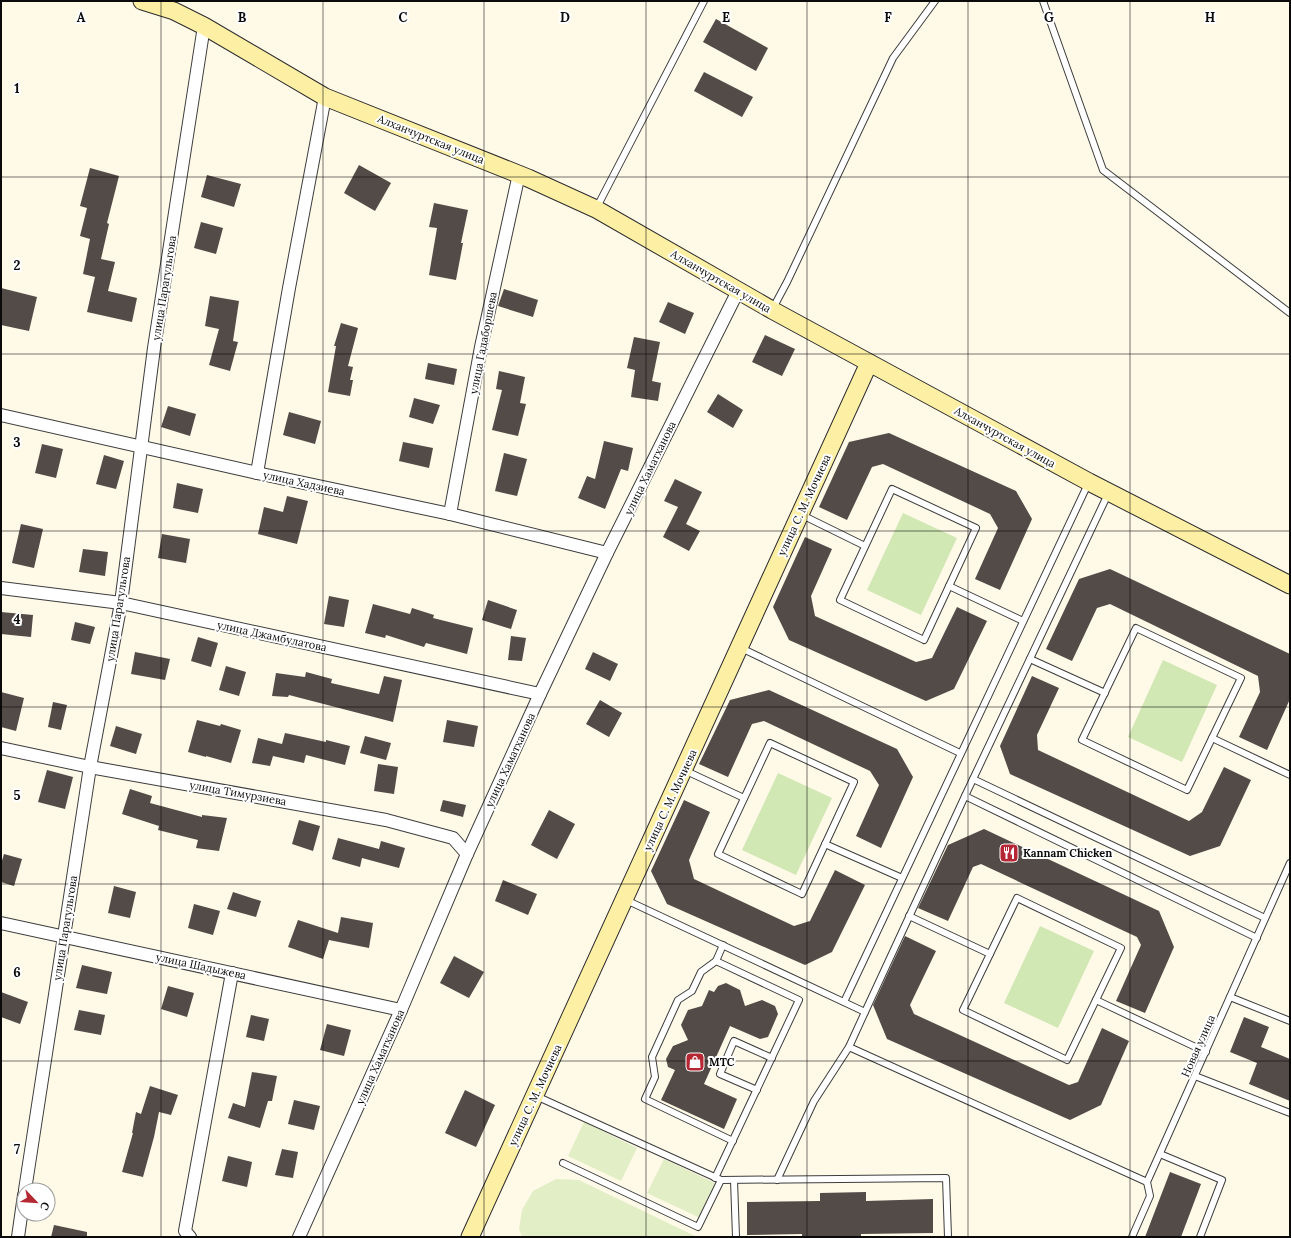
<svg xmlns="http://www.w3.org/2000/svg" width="1291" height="1238" font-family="Lora,serif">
  <rect width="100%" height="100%" fill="#fff9e8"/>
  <g fill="#d1e7b4">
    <path d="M903,513L957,538L921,615L867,590Z"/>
    <path d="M1163,660L1217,685L1182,762L1128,737Z"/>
    <path d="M778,773L832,798L796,875L742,850Z"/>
    <path d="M1040,926L1094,951L1058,1028L1004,1003Z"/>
  </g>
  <g fill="#e2eec5">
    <path d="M584,1122L637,1148L621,1181L568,1156Z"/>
    <path d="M664,1159L717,1184L700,1218L647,1193Z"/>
    <path d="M556,1179L579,1180L697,1237H522L519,1229L522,1210L533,1191Z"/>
  </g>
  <g fill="#524b47">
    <path d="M716,19L768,48L756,71L703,42Z"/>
    <path d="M704,72L753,97L742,117L694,91Z"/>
    <path d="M359,165L391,183L375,211L344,193Z"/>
    <path d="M90,168L119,176L107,223L109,224L101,259L115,262L108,291L137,298L132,322L87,312L95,277L83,274L90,239L80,236L87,208L80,206Z"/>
    <path d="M207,175L241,184L234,207L201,197Z"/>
    <path d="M434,203L468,210L461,243H463L456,280L429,275L437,228L429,227Z"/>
    <path d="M201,222L223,228L216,254L194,248Z"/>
    <path d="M1,288L37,297L29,331L1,325Z"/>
    <path d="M504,289L538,300L533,317L498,306Z"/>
    <path d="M210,296L239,301L233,341L238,342L230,371L209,365L219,329L205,326Z"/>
    <path d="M668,302L694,313L685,334L659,322Z"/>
    <path d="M341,323L358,328L348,366L353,367L350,380H353L350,396L328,392L336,346H334Z"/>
    <path d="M765,335L795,349L782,376L752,362Z"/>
    <path d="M634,337L660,342L652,381L661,383L658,401L631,397L635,370L627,368Z"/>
    <path d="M428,363L457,369L454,385L425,379Z"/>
    <path d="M499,371L525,377L520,403L526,404L518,436L492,430L502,390L496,389Z"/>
    <path d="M718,394L743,410L733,428L707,412Z"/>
    <path d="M414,398L440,405L433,424L409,417Z"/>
    <path d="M168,406L196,414L190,436L161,427Z"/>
    <path d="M289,412L321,421L315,444L283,435Z"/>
    <path d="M889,433L1016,491L1032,519L1000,590L975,579L998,528L990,514L883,464L872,467L847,520L819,507L849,442Z"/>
    <path d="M604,441L633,448L628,471L621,469L605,509L578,498L587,476L595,479Z"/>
    <path d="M403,442L433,448L429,468L399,461Z"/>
    <path d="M42,444L63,449L56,478L35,473Z"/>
    <path d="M504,453L527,459L517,496L495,491Z"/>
    <path d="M104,455L124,461L116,489L96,484Z"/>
    <path d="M675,479L702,492L686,524L700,531L689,551L663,537L678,507L664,501Z"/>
    <path d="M177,483L203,489L198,513L173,508Z"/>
    <path d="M287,496L308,501L297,544L258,534L264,507L283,512Z"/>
    <path d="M21,524L43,529L34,568L12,563Z"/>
    <path d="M162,534L190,539L186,563L158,558Z"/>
    <path d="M805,537L832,549L811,596L815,616L916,662L932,658L957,607L987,621L954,689L926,701L789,640L773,607Z"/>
    <path d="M83,549L108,552L105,576L79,572Z"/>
    <path d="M1110,569L1290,654V699L1267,750L1239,737L1260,692L1258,676L1110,604L1097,608L1072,661L1046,649L1079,579Z"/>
    <path d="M329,596L349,600L344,627L324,624Z"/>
    <path d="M488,600L517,610L511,629L482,620Z"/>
    <path d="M373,604L410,614L412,608L434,615L433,618L473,628L467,654L426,643L424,647L386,635L385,638L365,633Z"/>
    <path d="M1,612L33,615L31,637L1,634Z"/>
    <path d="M75,622L95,627L90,644L71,640Z"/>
    <path d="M511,636L526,638L522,661L508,660Z"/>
    <path d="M198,637L218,643L211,667L191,661Z"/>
    <path d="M135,652L170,659L165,680L131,674Z"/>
    <path d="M593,652L618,664L610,681L585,669Z"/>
    <path d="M226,666L246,672L239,696L219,690Z"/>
    <path d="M306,672L332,679L331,683L379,694L384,676L402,680L393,722L289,695L288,697L272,696L276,673L305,677Z"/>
    <path d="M1032,676L1059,688L1037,735L1038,750L1189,821L1202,812L1224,767L1251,780L1220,846L1190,856L1010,774L1000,746Z"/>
    <path d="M769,690L897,749L913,777L881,848L856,836L879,785L870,771L764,721L752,724L728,777L699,764L730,700Z"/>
    <path d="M1,692L24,698L16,731L1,727Z"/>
    <path d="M600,700L622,713L609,737L586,724Z"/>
    <path d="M53,702L67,705L61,730L48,727Z"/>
    <path d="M197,720L220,726L221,724L241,730L231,763L206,756V757L188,752Z"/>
    <path d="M447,720L478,726L474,747L443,742Z"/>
    <path d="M116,726L142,734L136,754L110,746Z"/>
    <path d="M285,733L326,742V740L350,746L345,765L306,755L304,763L273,756L270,766L252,763L258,738L282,744Z"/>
    <path d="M365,736L391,743L386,760L360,753Z"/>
    <path d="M378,764L398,767L394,794L374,791Z"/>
    <path d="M47,770L73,777L65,809L38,802Z"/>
    <path d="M130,789L152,796L150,803L202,817V815L227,818L219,851L196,848L198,840L158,830L159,826L122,814Z"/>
    <path d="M443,800L466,805L463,817L440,811Z"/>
    <path d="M684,800L710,812L689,860L694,879L794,926L810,921L835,870L865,885L832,952L805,965L667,904L651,871Z"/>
    <path d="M549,810L575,824L557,859L531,845Z"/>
    <path d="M299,820L320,826L313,851L292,844Z"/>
    <path d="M984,829L1159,911L1174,947L1145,1013L1116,1001L1141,945L1137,937L981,864L973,867L948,921L918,908L948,845Z"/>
    <path d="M338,838L379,849L381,841L405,848L399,868L362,858L360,867L332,859Z"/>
    <path d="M4,854L22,859L14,886L1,882V864Z"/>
    <path d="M503,880L537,894L528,915L495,901Z"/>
    <path d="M114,886L136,892L130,918L108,913Z"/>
    <path d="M233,892L261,901L256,917L227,909Z"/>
    <path d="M194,904L220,911L213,935L188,928Z"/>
    <path d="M341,917L373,923L369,948L329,940L323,959L288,947L298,920L338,933Z"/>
    <path d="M905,936L936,951L910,1005L914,1014L1069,1085L1078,1082L1102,1028L1129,1041L1101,1105L1070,1120L887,1039L873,1005Z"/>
    <path d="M454,956L484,972L469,998L440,983Z"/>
    <path d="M82,965L112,972L107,994L76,988Z"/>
    <path d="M726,983L740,990L745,1006L762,1000L775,1006L778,1014L768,1037L760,1039L730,1026L704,1084L737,1099L724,1129L661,1100L675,1070L668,1067L666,1059L673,1046L688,1040L681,1025L688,1010L702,1006L709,990L714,992L718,986Z"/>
    <path d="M168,986L194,993L187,1017L161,1009Z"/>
    <path d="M1,992L28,1002L20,1024L1,1017Z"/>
    <path d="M79,1010L105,1015L101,1035L74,1030Z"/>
    <path d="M251,1015L269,1019L264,1041L246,1037Z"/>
    <path d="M1244,1017L1269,1027L1261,1047L1290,1059V1101L1249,1084L1257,1063L1230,1052Z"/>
    <path d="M327,1024L351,1030L344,1056L320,1050Z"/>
    <path d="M252,1072L277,1076L272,1101H268L260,1128L228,1118L233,1103L245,1107Z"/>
    <path d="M150,1086L178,1095L171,1115L159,1112L154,1137L143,1177L122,1172L133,1133H132L136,1112L141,1114Z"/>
    <path d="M465,1090L495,1105L476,1147L445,1133Z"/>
    <path d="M294,1100L320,1106L314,1130L288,1124Z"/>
    <path d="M282,1149L298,1152L293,1178L275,1175Z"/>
    <path d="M228,1156L252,1162L247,1187L222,1181Z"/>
    <path d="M1170,1172L1201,1184L1181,1237H1145Z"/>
    <path d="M866,1192V1201L933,1199V1233L861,1234V1237H802V1234L747,1235V1202L820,1201V1193Z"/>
    <path d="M54,1225L87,1232V1237H51Z"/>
  </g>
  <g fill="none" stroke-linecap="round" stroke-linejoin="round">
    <g stroke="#3d3d3d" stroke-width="8">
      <g id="lane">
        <path d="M1043,1L1103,170L1290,313"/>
        <path d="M597,207L704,1"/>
        <path d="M772,310L787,282L893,58L935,1"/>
        <path d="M892,489L976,528L924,640L840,600Z"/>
        <path d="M802,515L865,546"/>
        <path d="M949,586L1023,621"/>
        <path d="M1136,628L1241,678L1187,790L1082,740Z"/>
        <path d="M741,648L960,753"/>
        <path d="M1030,659L1105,693"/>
        <path d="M1212,738L1290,775"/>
        <path d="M770,743L854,782L802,894L718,854Z"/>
        <path d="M684,770L744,798"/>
        <path d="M973,779L1265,918"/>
        <path d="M965,796L1257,938"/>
        <path d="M825,844L902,878"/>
        <path d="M1017,898L1121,948L1067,1060L963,1010Z"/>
        <path d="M626,900L865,1012L849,1047L1147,1182"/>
        <path d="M909,916L990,954"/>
        <path d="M716,961L701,972L692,991L678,1000L652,1057L655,1077L645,1099L733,1141"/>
        <path d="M1230,997L1290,1021"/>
        <path d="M1096,1000L1206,1052"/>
        <path d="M844,1002L1088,484"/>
        <path d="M865,1012L965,796L1108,494"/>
        <path d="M1195,1076L1290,1113"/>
        <path d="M757,1090L720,1074L734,1041L772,1058"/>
        <path d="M536,1096L721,1180L946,1178L948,1237"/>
        <path d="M1160,1154L1222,1180L1200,1237"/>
        <path d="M563,1163L698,1227L721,1180"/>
        <path d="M715,1178L799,1000L716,961L723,945"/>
        <path d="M734,1180L736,1237"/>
        <path d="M777,1180L814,1101L849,1047"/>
        <path d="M1132,1237L1150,1196L1147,1182L1290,863"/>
      </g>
    </g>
    <g stroke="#3d3d3d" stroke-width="14">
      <g id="street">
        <path d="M1,415L257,473L450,514L607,553"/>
        <path d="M257,473L289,288L325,97"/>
        <path d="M450,514L481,347L519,174"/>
        <path d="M1,588L121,603L540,694"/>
        <path d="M1,748L90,767L386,820L453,838L467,854"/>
        <path d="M1,923L401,1010"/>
        <path d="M25,1190L90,767L121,603L154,348L204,26"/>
        <path d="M18,1237L24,1195"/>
        <path d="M190,1237L185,1231L232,973"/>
        <path d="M299,1237L401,1010L467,854L540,694L607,553L738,291"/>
      </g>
    </g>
    <g stroke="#2c2c2c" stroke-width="19">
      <g id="secondary">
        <path d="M142,1L174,11L204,26L325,97L528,178L596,209L772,310L1089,482L1290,585"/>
        <path d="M470,1237L869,363"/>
      </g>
    </g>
    <use href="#lane" stroke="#fff" stroke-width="6"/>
    <use href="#street" stroke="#fff" stroke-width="12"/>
    <use href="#secondary" stroke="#fdefa4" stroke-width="17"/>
  </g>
  <path fill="none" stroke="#0a0a0a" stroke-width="1" stroke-opacity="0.55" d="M161,1V1237M323,1V1237M484,1V1237M646,1V1237M807,1V1237M968,1V1237M1130,1V1237M1,177H1290M1,354H1290M1,531H1290M1,707H1290M1,884H1290M1,1061H1290"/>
  <defs>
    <g id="restaurant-square" transform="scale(1)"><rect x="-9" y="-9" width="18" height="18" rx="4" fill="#b62734" stroke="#fff"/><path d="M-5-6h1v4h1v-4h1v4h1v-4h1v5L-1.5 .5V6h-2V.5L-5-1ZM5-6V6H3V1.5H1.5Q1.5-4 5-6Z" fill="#fff"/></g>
    <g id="shop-square" transform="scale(1)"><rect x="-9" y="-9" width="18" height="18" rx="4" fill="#b62734" stroke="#fff"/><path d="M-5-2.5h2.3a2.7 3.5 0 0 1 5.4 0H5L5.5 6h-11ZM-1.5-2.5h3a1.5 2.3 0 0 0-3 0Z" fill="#fff"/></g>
  </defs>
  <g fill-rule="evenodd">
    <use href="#restaurant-square" x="1009" y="853"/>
    <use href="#shop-square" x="695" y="1062"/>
  </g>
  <g text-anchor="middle" stroke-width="4" stroke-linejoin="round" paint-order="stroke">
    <g font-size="11" fill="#0a0a0a" stroke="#fff">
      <text transform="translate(431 139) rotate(22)" y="4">Алханчуртская улица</text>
      <text transform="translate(721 281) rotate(30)" y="4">Алханчуртская улица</text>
      <text transform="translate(164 288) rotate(-81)" y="4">улица Парагульгова</text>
      <text transform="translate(483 343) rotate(-79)" y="4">улица Гадаборшева</text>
      <text transform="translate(1005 437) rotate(29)" y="4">Алханчуртская улица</text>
      <text transform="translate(650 468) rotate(-64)" y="4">улица Хаматханова</text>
      <text transform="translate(304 483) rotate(12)" y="4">улица Хадзиева</text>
      <text transform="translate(804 505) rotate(-65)" y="4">улица С. М. Мочиева</text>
      <text transform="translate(118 609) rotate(-81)" y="4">улица Парагульгова</text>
      <text transform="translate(272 636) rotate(12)" y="4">улица Джамбулатова</text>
      <text transform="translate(510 760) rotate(-65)" y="4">улица Хаматханова</text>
      <text transform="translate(238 793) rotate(10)" y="4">улица Тимурзиева</text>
      <text transform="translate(670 800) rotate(-65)" y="4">улица С. М. Мочиева</text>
      <text transform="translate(65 928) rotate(-81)" y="4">улица Парагульгова</text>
      <text transform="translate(201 966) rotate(12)" y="4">улица Шадыжева</text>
      <text transform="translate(1198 1046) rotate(-66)" y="4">Новая улица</text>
      <text transform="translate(380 1057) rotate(-66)" y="4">улица Хаматханова</text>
      <text transform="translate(535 1095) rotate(-65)" y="4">улица С. М. Мочиева</text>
    </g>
    <g font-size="11" font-weight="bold" fill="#0a0a0a" stroke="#fff" text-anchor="start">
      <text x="1023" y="857">Kannam Chicken</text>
      <text x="709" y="1066">МТС</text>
    </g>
  </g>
  <g font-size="13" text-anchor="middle" font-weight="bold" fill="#0a0a0a" stroke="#fff" stroke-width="4" stroke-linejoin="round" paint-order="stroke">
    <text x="81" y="22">A</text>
    <text x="242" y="22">B</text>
    <text x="403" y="22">C</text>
    <text x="565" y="22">D</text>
    <text x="726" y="22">E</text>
    <text x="888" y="22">F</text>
    <text x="1049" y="22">G</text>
    <text x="1210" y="22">H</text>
    <text x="17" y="93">1</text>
    <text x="17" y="270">2</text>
    <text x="17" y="447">3</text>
    <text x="17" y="624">4</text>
    <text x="17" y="800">5</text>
    <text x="17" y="977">6</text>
    <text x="17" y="1154">7</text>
  </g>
  <rect width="1291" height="1238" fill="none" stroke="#0a0a0a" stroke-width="4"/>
  <g transform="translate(36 1202) rotate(115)"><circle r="19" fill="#ffffff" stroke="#9d9d9d"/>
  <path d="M0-3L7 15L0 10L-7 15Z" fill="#b62734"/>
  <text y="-6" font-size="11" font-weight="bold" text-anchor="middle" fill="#0a0a0a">С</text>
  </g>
</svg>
